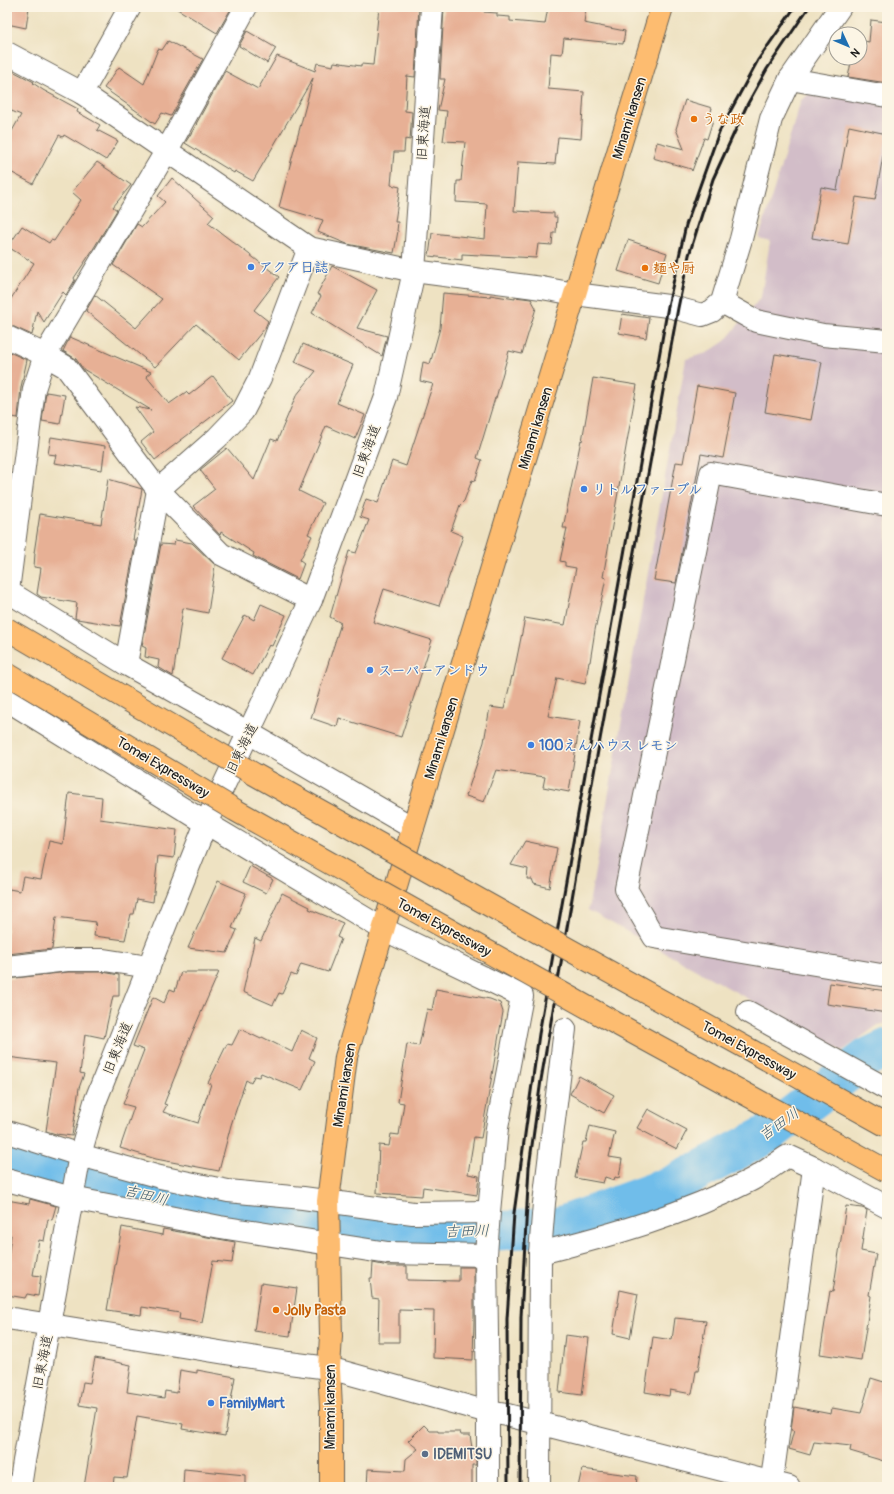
<svg xmlns="http://www.w3.org/2000/svg" width="894" height="1494" font-family="Pangolin,'Klee One',sans-serif">
  <rect width="100%" height="100%" fill="#fcf5e5"/>
  <filter id="ink" filterUnits="userSpaceOnUse"><feTurbulence type="fractalNoise" baseFrequency=".025" numOctaves="2"/><feDisplacementMap in="SourceGraphic" scale="8" xChannelSelector="R" yChannelSelector="G"/><feConvolveMatrix kernelMatrix="1 2 1 2 8 2 1 2 1" color-interpolation-filters="sRGB"/></filter>
  <filter id="wash" filterUnits="userSpaceOnUse"><feTurbulence type="fractalNoise" baseFrequency=".012" numOctaves="4" result="noise"/><feDisplacementMap in="SourceGraphic" scale="16" xChannelSelector="R" yChannelSelector="G"/><feGaussianBlur stdDeviation="0.9" result="paint"/><feColorMatrix in="noise" values="0 0 0 0 0 0 0 0 0 0 0 0 0 0 0 0 0 1.4 0 .05"/><feComposite in="paint" operator="in"/></filter>
  <g filter="url(#wash)">
    <rect width="100%" height="100%" fill="#eee2c2"/>
    <path fill="#d2bdc8" d="M812,92L887,105V1023L878,1025L842,1051L588,910L686,359L707,353L725,341L761,297L770,241L759,238L801,100Z"/>
    <g fill="none" stroke-linecap="round" stroke-linejoin="round">
      <path stroke="#70bdea" stroke-width="39" d="M7,1155L39,1165L148,1197L269,1221L385,1231L472,1233L560,1226L672,1185L768,1134L868,1057L887,1048"/>
    </g>
    <g id="blocks">
      <g fill="#e7b095">
        <path d="M7,7H29L26,28L7,24Z"/>
        <path d="M174,7H232L217,33Z"/>
        <path d="M379,7H419L415,77L407,76L405,111L412,112L410,140L405,139L404,152H394L391,185L400,187L395,222H398L397,231H398L394,253L347,244L318,232L323,220L279,207L313,78L253,181L235,171L234,173L185,143L197,124H196L225,71L258,89L277,56L315,71L317,63L333,66L334,62L361,66V64L373,65Z"/>
        <path d="M444,7H484V12L497,13V16L510,17V21L545,24L548,7H586L584,23L625,31L623,44L564,38L562,54L551,53L548,89L584,92L581,139L558,137L555,164L518,162L514,211L554,213V217H557L556,233H553L552,245L538,244L536,258L462,254V260L429,256L432,233L485,239L487,204L456,202L457,181H461L465,142L443,141L447,111L438,110L445,79H440Z"/>
        <path d="M871,20L887,22V83L848,77L852,58H860V40L869,42Z"/>
        <path d="M247,31L276,48L267,63L239,46Z"/>
        <path d="M168,41L203,59L171,116L162,113L155,124L104,88L119,67L144,84L158,49L162,50Z"/>
        <path d="M7,68L34,82L33,83L43,90L78,109L77,112L100,125L97,130L118,141L106,160L64,135L63,137L59,135L33,184L7,170V140L21,115L7,109Z"/>
        <path d="M685,100L712,108L709,119L713,120L707,139L704,138L692,171L691,169L653,158L657,142L684,149L676,129Z"/>
        <path d="M849,126L887,134L875,200L856,197L848,244L812,238L821,187L837,190Z"/>
        <path d="M97,162L131,185L113,207L117,210L92,251L74,278L75,280L66,295L63,292L44,322L37,311L32,335L12,326L7,325V305L34,263L8,247L22,226L49,243L51,240L54,241L81,200L72,192Z"/>
        <path d="M172,178L214,216L208,223L279,277L254,310L268,321L265,328L239,360L196,324L155,367L86,311L95,295L136,328L162,299L113,265L137,224L142,227L165,202L158,196Z"/>
        <path d="M628,240L667,253L658,283L618,271Z"/>
        <path d="M332,266L377,290L357,328L387,336L382,356L312,313L321,296L317,294Z"/>
        <path d="M443,293L490,297V295L515,299V297L531,299L536,308L522,354L509,351L496,398H495L477,458L482,460L475,481L472,480L464,501L460,505L451,531L463,536L439,606L384,589L373,622L432,640L401,737L339,718L337,727L311,718L341,623L330,617L349,551L356,553L369,520L360,517L366,499L378,503L392,461L406,466L433,384L420,381L423,362L430,364L440,328Z"/>
        <path d="M622,314L649,318L646,338L619,333Z"/>
        <path d="M70,337L151,372L146,376L169,404L186,392L189,395L213,376L232,401L155,460L141,442L153,432L135,407L151,410L83,369L76,359L63,351Z"/>
        <path d="M303,344L353,365L337,403L365,415L355,439L326,426L314,455L299,491L323,503L308,534L312,536L300,560L304,563L298,579L253,556L254,553L221,532L220,535L193,506L215,489L200,470L227,448L254,480L271,439L277,441L296,396L316,371L295,362Z"/>
        <path d="M7,351L27,360L21,387L18,418L7,416Z"/>
        <path d="M775,354L822,362L811,420L765,412Z"/>
        <path d="M593,378L637,385L603,577L606,578L595,630L590,662H589L585,684L557,678L548,716L580,721L569,792L543,787L545,777L496,770L484,802L466,796L484,742L490,707L504,709L512,676L513,677L525,618L565,625L576,568L565,566V562L560,561L567,528H563L581,440L582,441Z"/>
        <path d="M697,386L735,393L723,458L701,454L676,583L654,580L676,462L683,463Z"/>
        <path d="M46,392L65,395L60,424L42,421Z"/>
        <path d="M51,437L105,446L102,470L54,463L56,455L48,454Z"/>
        <path d="M108,479L142,489L133,540H136L120,626L77,619L75,618L77,603L41,597L37,594L41,568L34,567L35,553H34L40,514L101,524Z"/>
        <path d="M175,540L192,543L215,565L208,613L183,608L173,676L158,667L159,660L145,657L146,648L142,646L161,544L174,545Z"/>
        <path d="M261,604L286,615L272,646L269,645L253,675L222,658L245,615L254,620Z"/>
        <path d="M69,793L102,797L100,819L177,830L174,858L158,856L153,902L137,899L134,914H131L125,940L94,936L96,922L56,917L52,949L7,954V900L9,889L20,891L23,876L41,879L49,841L63,844Z"/>
        <path d="M525,841L557,848L550,888L534,884L532,879H527L528,869L511,865Z"/>
        <path d="M250,866L273,879L266,893L243,882Z"/>
        <path d="M218,881L246,893L232,928L237,930L227,953L188,948Z"/>
        <path d="M282,893L310,907L309,909L343,923L337,937L341,939L328,972L301,964L296,976L291,974L282,994L279,993L273,1005L243,992L255,938L261,941Z"/>
        <path d="M68,972H103L119,975V996H113L104,1038L85,1034L80,1073L84,1074L79,1088L72,1136L56,1134L46,1131L56,1063L7,1057V979Z"/>
        <path d="M181,972H219L192,1033L164,1104L167,1105L163,1112L198,1123L211,1084L208,1083L227,1044L232,1045L240,1029L261,1039L262,1037L292,1052L301,1030L317,1038L309,1058L315,1061L302,1090L261,1073L259,1077L254,1076L251,1083L246,1080L231,1125L219,1171L156,1159L120,1148L134,1107L123,1104L144,1050L133,1046L153,997L164,1003L170,989L175,991Z"/>
        <path d="M830,983L887,991V1013L827,1004Z"/>
        <path d="M436,989L490,999L500,1003L503,1012L481,1138L474,1137L468,1174L479,1176L477,1195L423,1187L422,1196L377,1193L379,1145L389,1146L391,1134L399,1135L404,1103L398,1102L407,1044L419,1046L427,1009L432,1010Z"/>
        <path d="M579,1076L614,1095L604,1113L570,1094Z"/>
        <path d="M648,1109L687,1130L677,1149L637,1128Z"/>
        <path d="M590,1126L615,1132L609,1157L622,1159L619,1178L615,1177L614,1180L605,1177L603,1183L575,1178L583,1142H586Z"/>
        <path d="M30,1199L56,1206L52,1220L48,1219L44,1241L39,1240L33,1275L41,1276L38,1296L27,1294L25,1298L7,1295V1267L11,1235L7,1234V1200L29,1204Z"/>
        <path d="M846,1206L862,1208L867,1210L861,1251L876,1254L869,1295L871,1296L861,1360L820,1354L830,1291L833,1292Z"/>
        <path d="M122,1227L162,1235L163,1229L235,1242L232,1263L213,1261L202,1323L179,1319L180,1313L142,1307L141,1315L107,1310Z"/>
        <path d="M373,1263L388,1266H407V1280L459,1281V1267H474V1320L473,1360L433,1358L434,1311L399,1310V1342H378L379,1299L372,1298L370,1278H372Z"/>
        <path d="M261,1283L297,1288L290,1336L254,1331Z"/>
        <path d="M620,1290L638,1294L630,1338L613,1334Z"/>
        <path d="M675,1318L706,1321L698,1371H696L692,1394L670,1390L669,1396L645,1392L653,1337L672,1340Z"/>
        <path d="M565,1335L589,1338L582,1395L559,1392Z"/>
        <path d="M95,1358L131,1365L127,1392L164,1398L165,1391L177,1393L180,1370L197,1373V1370L235,1377L225,1436L182,1429L183,1424L137,1416L127,1478L114,1477L113,1487H84L97,1408L79,1405L83,1382L90,1383Z"/>
        <path d="M871,1378L887,1383V1462L850,1451L851,1446L814,1442L810,1455L789,1449L794,1430H791L794,1407L831,1414L832,1408L861,1413Z"/>
        <path d="M424,1425L430,1431H438V1432H460L461,1435H470L472,1448H476V1465H472V1487H367L368,1469L405,1471L406,1459L418,1449L408,1441Z"/>
        <path d="M184,1469L245,1475V1487H183Z"/>
        <path d="M582,1469L637,1476L636,1487H578Z"/>
      </g>
    </g>
  </g>
  <g filter="url(#ink)">
    <use href="#blocks" fill-opacity="0" stroke="#666156" stroke-width="1"/>
    <g fill="none" stroke-linecap="round" stroke-linejoin="round">
      <g stroke="#666156" stroke-width="24">
        <g id="minor">
          <path d="M7,53L82,93L309,248L414,271L542,288L575,294L668,306L702,315L712,311L722,302L741,239L771,119L790,79L840,7"/>
          <path d="M790,79L887,96"/>
          <path d="M82,93L130,7"/>
          <path d="M722,302L756,321L823,335L887,341"/>
          <path d="M7,337L45,355L66,367L158,490L221,554L311,600"/>
          <path d="M887,505L711,473L626,889L654,937L887,976"/>
          <path d="M7,591L126,664L249,733L413,828"/>
          <path d="M8,591L34,389L45,355L167,150L246,7"/>
          <path d="M126,664L158,490L217,438L243,411L260,378L309,248"/>
          <path d="M7,700L206,823L383,929L522,996L497,1128L489,1212L486,1255L488,1412V1487"/>
          <path d="M7,967L67,960H104L149,967"/>
          <path d="M748,1012L887,1089"/>
          <path d="M7,1132L80,1155L160,1177L228,1191L303,1198L413,1213L489,1212"/>
          <path d="M7,1180L72,1198L220,1227L388,1253L486,1255"/>
          <path d="M540,1253L544,1203L565,1029"/>
          <path d="M7,1318L289,1363L329,1368L488,1412L507,1415L789,1487"/>
          <path d="M20,1487L24,1461L80,1155L95,1102L206,823L311,600L386,397L414,271L432,7"/>
          <path d="M539,1487L540,1253C612,1235 683,1215 749,1181C763,1174 775,1164 788,1156L814,1168L887,1207"/>
          <path d="M771,1487L814,1168"/>
        </g>
      </g>
      <g stroke="#666156" stroke-width="24">
        <path id="major" d="M331,1487V1407L329,1368L331,1336L328,1201L346,1057L413,828L662,7"/>
      </g>
      <use href="#minor" stroke="#fff" stroke-width="22"/>
      <use href="#major" stroke="#fdbc70" stroke-width="22"/>
      <g stroke="#1c1c1c" stroke-width="3">
        <path d="M508,1487L507,1319L514,1213L539,1034L668,306L686,225L719,132L758,60L795,7"/>
        <path d="M520,1487L521,1317L529,1167L541,1080L584,828L678,308L689,255L713,179L747,105L767,69L809,7"/>
      </g>
      <g stroke="#666156" stroke-width="24" stroke-linecap="butt">
        <g id="highway-bridge">
          <path d="M7,629L254,774L514,919L887,1126"/>
          <path d="M7,674L235,810L619,1025L887,1171"/>
        </g>
      </g>
      <use href="#highway-bridge" stroke="#fdbc70" stroke-width="22"/>
    </g>
  </g>
  <g fill="#e8710a" stroke="#fcf5e5" stroke-width="1.5">
    <circle cx="694" cy="119" r="4"/>
    <circle cx="645" cy="268" r="4"/>
    <circle cx="276" cy="1310" r="4"/>
  </g>
  <g fill="#3f7fe0" stroke="#fcf5e5" stroke-width="1.5">
    <circle cx="251" cy="267" r="4"/>
    <circle cx="584" cy="489" r="4"/>
    <circle cx="370" cy="670" r="4"/>
    <circle cx="531" cy="745" r="4"/>
    <circle cx="211" cy="1403" r="4"/>
  </g>
  <circle fill="#5c6f8a" stroke="#fcf5e5" stroke-width="1.5" cx="425" cy="1454" r="4"/>
  <g text-anchor="middle" stroke-width="3" stroke-linejoin="round" paint-order="stroke">
    <g font-size="14" fill="#1c1c1c" stroke="#fcf5e5">
      <text transform="translate(629 118) rotate(-73)" y="5">Minami kansen</text>
      <text transform="translate(423 133) rotate(-86)" y="5">旧東海道</text>
      <text transform="translate(535 428) rotate(-73)" y="5">Minami kansen</text>
      <text transform="translate(366 451) rotate(-70)" y="5">旧東海道</text>
      <text transform="translate(441 738) rotate(-73)" y="5">Minami kansen</text>
      <text transform="translate(241 749) rotate(-64)" y="5">旧東海道</text>
      <text transform="translate(163 767) rotate(31)" y="5">Tomei Expressway</text>
      <text transform="translate(444 927) rotate(29)" y="5">Tomei Expressway</text>
      <text transform="translate(117 1048) rotate(-68)" y="5">旧東海道</text>
      <text transform="translate(749 1050) rotate(29)" y="5">Tomei Expressway</text>
      <text transform="translate(344 1085) rotate(-81)" y="5">Minami kansen</text>
      <text transform="translate(42 1362) rotate(-79)" y="5">旧東海道</text>
      <text transform="translate(330 1407) rotate(-90)" y="5">Minami kansen</text>
    </g>
    <g font-size="14" font-weight="bold" fill="#c56008" stroke="#fcf5e5" text-anchor="start">
      <text x="702" y="124">うな政</text>
      <text x="653" y="273">麺や厨</text>
      <text x="284" y="1315">Jolly Pasta</text>
    </g>
    <g font-size="14" font-weight="bold" fill="#366cbe" stroke="#fcf5e5" text-anchor="start">
      <text x="259" y="272">アクア日誌</text>
      <text x="592" y="494">リトルファーブル</text>
      <text x="378" y="675">スーパーアンドウ</text>
      <text x="539" y="750">100えんハウス レモン</text>
      <text x="219" y="1408">FamilyMart</text>
    </g>
    <g font-size="14" font-weight="bold" fill="#4e5e75" stroke="#fcf5e5" text-anchor="start">
      <text x="433" y="1459">IDEMITSU</text>
    </g>
    <g font-size="15" font-style="italic" fill="#3e5c6e" stroke="#fcf5e5">
      <text transform="translate(779 1124) rotate(-35)" y="5">吉田川</text>
      <text transform="translate(146 1195) rotate(14)" y="5">吉田川</text>
      <text transform="translate(467 1231) rotate(-1)" y="5">吉田川</text>
    </g>
  </g>
  <rect width="894" height="1494" fill="none" stroke="#fcf5e5" stroke-width="24"/>
  <g transform="translate(848 46) rotate(134)"><circle r="19" fill="#fcf5e5" stroke="#a29e95"/>
  <path d="M0-3L7 15L0 10L-7 15Z" fill="#1f6fb2"/>
  <text y="-6" font-size="11" font-weight="bold" text-anchor="middle" fill="#1c1c1c">N</text>
  </g>
</svg>
